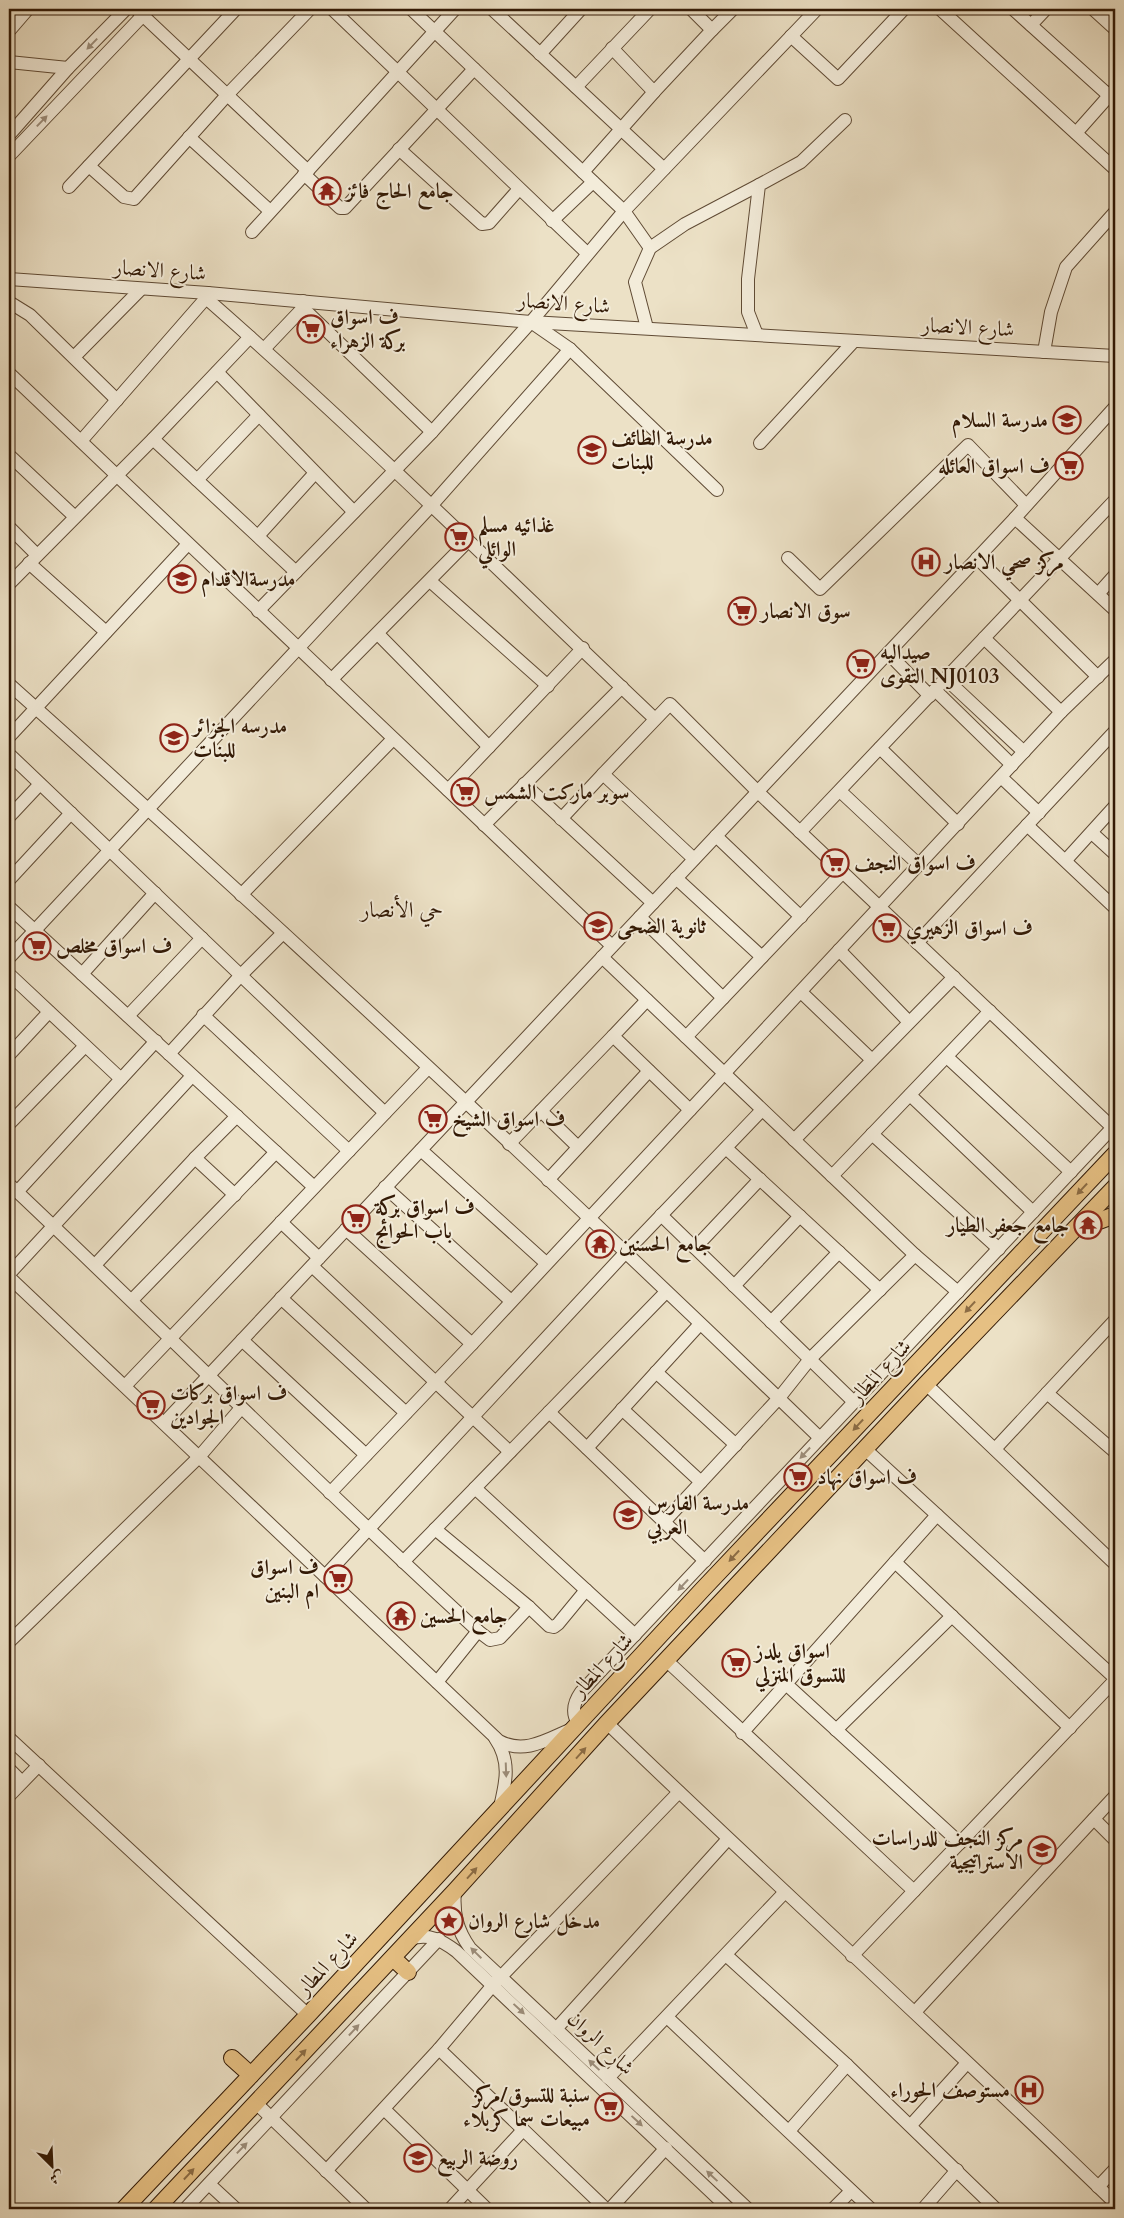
<svg xmlns="http://www.w3.org/2000/svg" width="1124" height="2218" font-family="Cardo,Amiri,serif">
  <rect width="100%" height="100%" fill="#ece1c6"/>
  <filter id="stains"><feTurbulence type="fractalNoise" baseFrequency=".004" numOctaves="4"/><feColorMatrix values="0 0 0 0 .2 0 0 0 0 .09 0 0 0 0 .02 0 0 0 .5 -.17"/></filter>
  <radialGradient id="worn" r=".72"><stop offset=".6" stop-color="#630" stop-opacity="0"/><stop offset="1" stop-color="#630" stop-opacity=".3"/></radialGradient>
  <g fill="none" stroke-linecap="round" stroke-linejoin="round">
    <g stroke="#604b35" stroke-width="14">
      <g id="minor">
        <path d="M136,9L308,171"/>
        <path d="M332,9L587,253"/>
        <path d="M411,9L624,211L650,248"/>
        <path d="M492,9L664,169"/>
        <path d="M940,9L1115,169"/>
        <path d="M1013,9L1115,101"/>
        <path d="M1093,9L1115,29"/>
        <path d="M1031,25L1046,9"/>
        <path d="M712,30L733,9"/>
        <path d="M9,31L28,9"/>
        <path d="M791,36L838,79L904,9"/>
        <path d="M612,48L654,92L712,30L691,9"/>
        <path d="M540,54L581,9"/>
        <path d="M9,62L68,68"/>
        <path d="M576,87L650,9"/>
        <path d="M1076,133L1115,89"/>
        <path d="M9,135L68,68L126,9"/>
        <path d="M189,137L270,211"/>
        <path d="M399,149L482,224L489,223L519,189"/>
        <path d="M9,156L149,9"/>
        <path d="M89,166L124,197L134,199L228,94L310,9"/>
        <path d="M583,172L654,92"/>
        <path d="M304,174L340,208H345L474,69"/>
        <path d="M69,187L236,9"/>
        <path d="M552,221L593,182"/>
        <path d="M252,232L455,9"/>
        <path d="M9,279L208,293L531,322L1115,356"/>
        <path d="M206,298C360,433 506,578 655,719"/>
        <path d="M303,301V308L432,432"/>
        <path d="M9,302L30,315L117,400"/>
        <path d="M531,322L570,349L717,490"/>
        <path d="M647,328L635,282L650,248L685,224L759,185"/>
        <path d="M757,335L748,312V279L759,185L801,162L845,120"/>
        <path d="M264,349L303,308"/>
        <path d="M1044,352L1051,312L1066,267L1115,212"/>
        <path d="M74,357L141,289"/>
        <path d="M217,372L354,512"/>
        <path d="M9,373L612,946"/>
        <path d="M153,439L296,572"/>
        <path d="M81,441L206,298L208,293"/>
        <path d="M760,443L854,341"/>
        <path d="M9,455L75,517"/>
        <path d="M197,480L259,415"/>
        <path d="M1015,518L1115,610"/>
        <path d="M9,527L37,555"/>
        <path d="M258,536L315,473"/>
        <path d="M788,558L820,589L968,445L1026,505"/>
        <path d="M977,558L1098,677"/>
        <path d="M29,563L106,632"/>
        <path d="M430,581L548,686"/>
        <path d="M9,584L153,439L250,337"/>
        <path d="M1098,594L1115,575"/>
        <path d="M258,611L432,432L531,322L624,211L817,9"/>
        <path d="M378,634L489,747"/>
        <path d="M984,638L1061,712"/>
        <path d="M888,653L930,696"/>
        <path d="M946,679L1024,752"/>
        <path d="M331,680L468,541"/>
        <path d="M9,684C284,930 554,1182 820,1438"/>
        <path d="M935,690L1012,765"/>
        <path d="M9,737L188,544"/>
        <path d="M880,748L958,824"/>
        <path d="M9,754L385,1113"/>
        <path d="M603,774L670,704L758,792L1113,1128"/>
        <path d="M1001,777L1039,813"/>
        <path d="M524,784L653,903"/>
        <path d="M448,790L583,648"/>
        <path d="M840,791L919,865"/>
        <path d="M9,817L40,784"/>
        <path d="M561,819L603,774L694,859"/>
        <path d="M484,825L622,687"/>
        <path d="M1027,825L1115,908"/>
        <path d="M800,832L1115,500"/>
        <path d="M1092,833L1115,854"/>
        <path d="M716,836L801,917"/>
        <path d="M1066,860L1115,806"/>
        <path d="M676,878L762,957"/>
        <path d="M9,880L71,813"/>
        <path d="M241,895L393,739"/>
        <path d="M9,907L314,1187"/>
        <path d="M640,917L723,998"/>
        <path d="M917,943L1115,731"/>
        <path d="M839,950L909,1022"/>
        <path d="M602,957L915,1255L958,1292"/>
        <path d="M9,958L431,506L570,349"/>
        <path d="M9,974L121,1079"/>
        <path d="M82,974L155,893"/>
        <path d="M801,992L872,1060"/>
        <path d="M647,1000L613,1036L690,1110"/>
        <path d="M203,1015L349,1151"/>
        <path d="M128,1016L202,938"/>
        <path d="M686,1037L843,872"/>
        <path d="M169,1054L241,975L283,933"/>
        <path d="M9,1055L49,1012"/>
        <path d="M947,1057L1071,1172"/>
        <path d="M910,1095L1033,1212"/>
        <path d="M541,1111L578,1147"/>
        <path d="M9,1124L85,1046"/>
        <path d="M872,1134L999,1249"/>
        <path d="M794,1140L954,977"/>
        <path d="M509,1144L613,1036"/>
        <path d="M726,1148L880,1290"/>
        <path d="M421,1150L546,1263"/>
        <path d="M195,1158L235,1195"/>
        <path d="M832,1176L990,1011"/>
        <path d="M548,1180L649,1071"/>
        <path d="M9,1184C166,1332 318,1485 478,1631L490,1640L500,1638L529,1607"/>
        <path d="M385,1187L511,1301"/>
        <path d="M17,1192L156,1041"/>
        <path d="M661,1215L854,1402"/>
        <path d="M281,1222L319,1258"/>
        <path d="M346,1229L472,1344"/>
        <path d="M695,1248L760,1179"/>
        <path d="M95,1265L195,1158L237,1116"/>
        <path d="M312,1266L510,1452"/>
        <path d="M9,1274L192,1076"/>
        <path d="M9,1277L499,1741C525,1755 548,1739 572,1729"/>
        <path d="M734,1286L800,1216"/>
        <path d="M281,1298L406,1413"/>
        <path d="M132,1300L276,1152"/>
        <path d="M771,1322L839,1252"/>
        <path d="M242,1340L366,1455"/>
        <path d="M656,1372L736,1445"/>
        <path d="M926,1384L1115,1564"/>
        <path d="M125,1386L428,1068"/>
        <path d="M1047,1393L1115,1452"/>
        <path d="M622,1409L701,1482"/>
        <path d="M549,1412L705,1561"/>
        <path d="M164,1423L1015,518L1115,407"/>
        <path d="M587,1448L700,1324"/>
        <path d="M865,1449L1115,1678"/>
        <path d="M995,1449L1115,1320"/>
        <path d="M475,1488L635,1635"/>
        <path d="M330,1493L472,1344L1061,712L1115,660"/>
        <path d="M664,1522L779,1398L810,1359L915,1255"/>
        <path d="M435,1529L529,1607L549,1626L554,1627L558,1624L586,1590"/>
        <path d="M403,1562L666,1292"/>
        <path d="M895,1562L1070,1728"/>
        <path d="M325,1576L625,1253L762,1110"/>
        <path d="M9,1642L199,1457L241,1408"/>
        <path d="M667,1661L914,1891"/>
        <path d="M437,1682L478,1631"/>
        <path d="M786,1684L960,1843"/>
        <path d="M578,1723C571,1712 574,1702 581,1692L1115,1125"/>
        <path d="M607,1723C775,1885 948,2041 1115,2203"/>
        <path d="M836,1730L952,1616"/>
        <path d="M742,1733L937,1515"/>
        <path d="M9,1738L308,2015"/>
        <path d="M495,1738C511,1761 506,1782 500,1807"/>
        <path d="M9,1769L22,1782"/>
        <path d="M9,1796L39,1765"/>
        <path d="M1094,1819L1115,1840"/>
        <path d="M455,1891C453,1913 457,1930 470,1948L748,2209"/>
        <path d="M410,1939C429,1933 441,1940 456,1951L729,2209"/>
        <path d="M726,1955L847,2065L996,2209"/>
        <path d="M852,1956L1115,1680"/>
        <path d="M915,2012L1115,1796"/>
        <path d="M667,2017L871,2209"/>
        <path d="M556,2029L728,1839"/>
        <path d="M439,2049L606,2209"/>
        <path d="M608,2078L785,1892"/>
        <path d="M256,2103L366,2209"/>
        <path d="M384,2109L487,2209"/>
        <path d="M911,2125L967,2063"/>
        <path d="M789,2131L847,2065"/>
        <path d="M326,2171L439,2049L493,1985L679,1792"/>
        <path d="M209,2184L236,2209"/>
        <path d="M1098,2187L1115,2169"/>
        <path d="M185,2209L439,1939"/>
        <path d="M450,2209L523,2130"/>
        <path d="M610,2209L666,2148"/>
        <path d="M833,2209L851,2191"/>
        <path d="M923,2209L957,2170"/>
      </g>
    </g>
    <g stroke="#321905" stroke-width="18">
      <g id="major">
        <path d="M1080,1228L1115,1215"/>
        <path d="M393,1958L408,1972"/>
        <path d="M232,2058L251,2075"/>
        <path d="M124,2209L308,2015L703,1589L1115,1154"/>
        <path d="M156,2209L455,1891L607,1723L926,1384L1115,1187"/>
      </g>
    </g>
    <use href="#minor" stroke="#f3ecda" stroke-width="12"/>
    <use href="#major" stroke="#e6c083" stroke-width="16"/>
  </g>
  <defs><path id="oneway-solid" d="M-6-.8H1V-3.2L6.5 0L1 3.2V.8H-6Z" transform="scale(1.25)"/></defs>
  <g fill="#9c8d7a">
    <use href="#oneway-solid" transform="translate(92 44) rotate(134)"/>
    <use href="#oneway-solid" transform="translate(42 121) rotate(-46)"/>
    <use href="#oneway-solid" transform="translate(805 1453) rotate(133)"/>
    <use href="#oneway-solid" transform="translate(683 1585) rotate(133)"/>
    <use href="#oneway-solid" transform="translate(506 1770) rotate(88)"/>
    <use href="#oneway-solid" transform="translate(476 1953) rotate(-136)"/>
    <use href="#oneway-solid" transform="translate(519 2009) rotate(43)"/>
    <use href="#oneway-solid" transform="translate(354 2030) rotate(-47)"/>
    <use href="#oneway-solid" transform="translate(594 2065) rotate(-137)"/>
    <use href="#oneway-solid" transform="translate(637 2121) rotate(43)"/>
    <use href="#oneway-solid" transform="translate(242 2148) rotate(-46)"/>
    <use href="#oneway-solid" transform="translate(712 2176) rotate(-137)"/>
  </g>
  <g fill="#8c6c44">
    <use href="#oneway-solid" transform="translate(1082 1189) rotate(133)"/>
    <use href="#oneway-solid" transform="translate(970 1307) rotate(133)"/>
    <use href="#oneway-solid" transform="translate(858 1425) rotate(133)"/>
    <use href="#oneway-solid" transform="translate(734 1556) rotate(133)"/>
    <use href="#oneway-solid" transform="translate(581 1753) rotate(-48)"/>
    <use href="#oneway-solid" transform="translate(472 1873) rotate(-48)"/>
    <use href="#oneway-solid" transform="translate(301 2055) rotate(-47)"/>
    <use href="#oneway-solid" transform="translate(189 2174) rotate(-47)"/>
  </g>
  <defs>
    <g id="temple-ring" transform="scale(1.4375)"><circle r="9.5" fill="#f3ecda" stroke="#8f2418" stroke-width="1.5"/><path d="M0-6L5-2H3V0L6.5 2.5H4V6H1.5V3h-3V6H-4V2.5H-6.5L-3 0V-2H-5Z" fill="#8f2418"/></g>
    <g id="supermarket-ring" transform="scale(1.4375)"><circle r="9.5" fill="#f3ecda" stroke="#8f2418" stroke-width="1.5"/><path d="M-6-5.5h2.5l.6 2H6L4.5 2H-2.5L-4.4-4H-6ZM-1.5 3.2a1.3 1.3 0 1 0 .1 0ZM3 3.2a1.3 1.3 0 1 0 .1 0Z" fill="#8f2418"/></g>
    <g id="school-ring" transform="scale(1.4375)"><circle r="9.5" fill="#f3ecda" stroke="#8f2418" stroke-width="1.5"/><path d="M0-5L7-2L0 1L-7-2ZM-4 1L0 2.5L4 1V4Q0 6-4 4Z" fill="#8f2418"/></g>
    <g id="hospital-ring" transform="scale(1.4375)"><circle r="9.5" fill="#f3ecda" stroke="#8f2418" stroke-width="1.5"/><path d="M-5-5h3v3.5h4V-5h3V5h-3V1.5h-4V5h-3Z" fill="#8f2418"/></g>
    <g id="sight-ring" transform="scale(1.4375)"><circle r="9.5" fill="#f3ecda" stroke="#8f2418" stroke-width="1.5"/><path d="M0-6L1.8-2.2L6-1.7L2.9 1.2L3.7 5.4L0 3.3L-3.7 5.4L-2.9 1.2L-6-1.7L-1.8-2.2Z" fill="#8f2418"/></g>
  </defs>
  <g fill-rule="evenodd">
    <use href="#temple-ring" x="327" y="191"/>
    <use href="#supermarket-ring" x="311" y="329"/>
    <use href="#school-ring" x="1067" y="420"/>
    <use href="#school-ring" x="592" y="450"/>
    <use href="#supermarket-ring" x="1069" y="466"/>
    <use href="#supermarket-ring" x="459" y="537"/>
    <use href="#hospital-ring" x="926" y="562"/>
    <use href="#school-ring" x="182" y="579"/>
    <use href="#supermarket-ring" x="742" y="611"/>
    <use href="#supermarket-ring" x="861" y="664"/>
    <use href="#school-ring" x="174" y="738"/>
    <use href="#supermarket-ring" x="465" y="792"/>
    <use href="#supermarket-ring" x="835" y="863"/>
    <use href="#school-ring" x="598" y="926"/>
    <use href="#supermarket-ring" x="887" y="928"/>
    <use href="#supermarket-ring" x="37" y="946"/>
    <use href="#supermarket-ring" x="433" y="1119"/>
    <use href="#supermarket-ring" x="356" y="1219"/>
    <use href="#temple-ring" x="1088" y="1225"/>
    <use href="#temple-ring" x="600" y="1244"/>
    <use href="#supermarket-ring" x="151" y="1405"/>
    <use href="#supermarket-ring" x="798" y="1477"/>
    <use href="#school-ring" x="628" y="1515"/>
    <use href="#supermarket-ring" x="338" y="1579"/>
    <use href="#temple-ring" x="401" y="1616"/>
    <use href="#supermarket-ring" x="736" y="1663"/>
    <use href="#school-ring" x="1042" y="1850"/>
    <use href="#sight-ring" x="449" y="1921"/>
    <use href="#hospital-ring" x="1029" y="2090"/>
    <use href="#supermarket-ring" x="609" y="2107"/>
    <use href="#school-ring" x="418" y="2158"/>
  </g>
  <g text-anchor="middle" stroke-width="4" stroke-linejoin="round" paint-order="stroke">
    <g font-size="21" font-weight="bold" fill="#321905" stroke="#f3ecda" text-anchor="start">
      <text x="346" y="198">جامع الحاج فائز</text>
      <text x="330" y="324">ف اسواق<tspan x="330" dy="24">بركة الزهراء</tspan></text>
      <text x="1048" y="427" text-anchor="end">مدرسة السلام</text>
      <text x="611" y="445">مدرسة الطائف<tspan x="611" dy="24">للبنات</tspan></text>
      <text x="1050" y="473" text-anchor="end">ف اسواق العائله</text>
      <text x="478" y="532">غذائيه مسلم<tspan x="478" dy="24">الوائلي</tspan></text>
      <text x="945" y="569">مركز صحي الانصار</text>
      <text x="201" y="586">مدرسةالاقدام</text>
      <text x="761" y="618">سوق الانصار</text>
      <text x="880" y="659">صيداليه<tspan x="880" dy="24">التقوى NJ0103</tspan></text>
      <text x="193" y="733">مدرسه الجزائر<tspan x="193" dy="24">للبنات</tspan></text>
      <text x="484" y="799">سوبر ماركت الشمس</text>
      <text x="854" y="870">ف اسواق النجف</text>
      <text x="617" y="933">ثانوية الضحى</text>
      <text x="906" y="935">ف اسواق الزهيري</text>
      <text x="56" y="953">ف اسواق مخلص</text>
      <text x="452" y="1126">ف اسواق الشيخ</text>
      <text x="375" y="1214">ف اسواق بركة<tspan x="375" dy="24">باب الحوائج</tspan></text>
      <text x="1069" y="1232" text-anchor="end">جامع جعفر الطيار</text>
      <text x="619" y="1251">جامع الحسنين</text>
      <text x="170" y="1400">ف اسواق بركات<tspan x="170" dy="24">الجوادين</tspan></text>
      <text x="817" y="1484">ف اسواق نهاد</text>
      <text x="647" y="1510">مدرسة الفارس<tspan x="647" dy="24">العربي</tspan></text>
      <text x="319" y="1574" text-anchor="end">ف اسواق<tspan x="319" dy="24">ام البنين</tspan></text>
      <text x="420" y="1623">جامع الحسين</text>
      <text x="755" y="1658">اسواق يلدز<tspan x="755" dy="24">للتسوق المنزلي</tspan></text>
      <text x="1023" y="1845" text-anchor="end">مركز النجف للدراسات<tspan x="1023" dy="24">الاستراتيجية</tspan></text>
      <text x="468" y="1928">مدخل شارع الروان</text>
      <text x="1010" y="2097" text-anchor="end">مستوصف الحوراء</text>
      <text x="590" y="2102" text-anchor="end">سنبة للتسوق/مركز<tspan x="590" dy="24">مبيعات سما كربلاء</tspan></text>
      <text x="437" y="2165">روضة الربيع</text>
    </g>
    <g font-size="21" fill="#321905" stroke="#f3ecda">
      <text transform="translate(160 270) rotate(4)" y="7">شارع الانصار</text>
      <text transform="translate(564 303) rotate(4)" y="7">شارع الانصار</text>
      <text transform="translate(968 327) rotate(3)" y="7">شارع الانصار</text>
      <text transform="translate(880 1371) rotate(-47)" y="7">شارع المطار</text>
      <text transform="translate(602 1665) rotate(-47)" y="7">شارع المطار</text>
      <text transform="translate(327 1963) rotate(-47)" y="7">شارع المطار</text>
      <text transform="translate(601 2043) rotate(43)" y="7">شارع الروان</text>
    </g>
    <g font-size="22" fill="#321905" stroke="#f3ecda">
      <text x="402" y="917">حي الأنصار</text>
    </g>
  </g>
  <rect width="1124" height="2218" fill="none" stroke="#ece1c6" stroke-width="30"/>
  <rect x="10" y="10" width="1104" height="2198" fill="none" stroke="#321905" stroke-width="2.5"/>
  <rect x="15" y="15" width="1094" height="2188" fill="none" stroke="#321905"/>
  <g transform="translate(52 2166) rotate(156)" stroke="#f3ecda" stroke-width="4" paint-order="stroke">
  <path d="M0-4L9 19L0 12L-9 19Z" fill="#321905"/>
  <text y="-8" font-size="14" font-weight="bold" text-anchor="middle" fill="#321905">ش</text>
  </g>
  <rect width="100%" height="100%" filter="url(#stains)"/>
  <rect width="100%" height="100%" fill="url(#worn)"/>
</svg>
